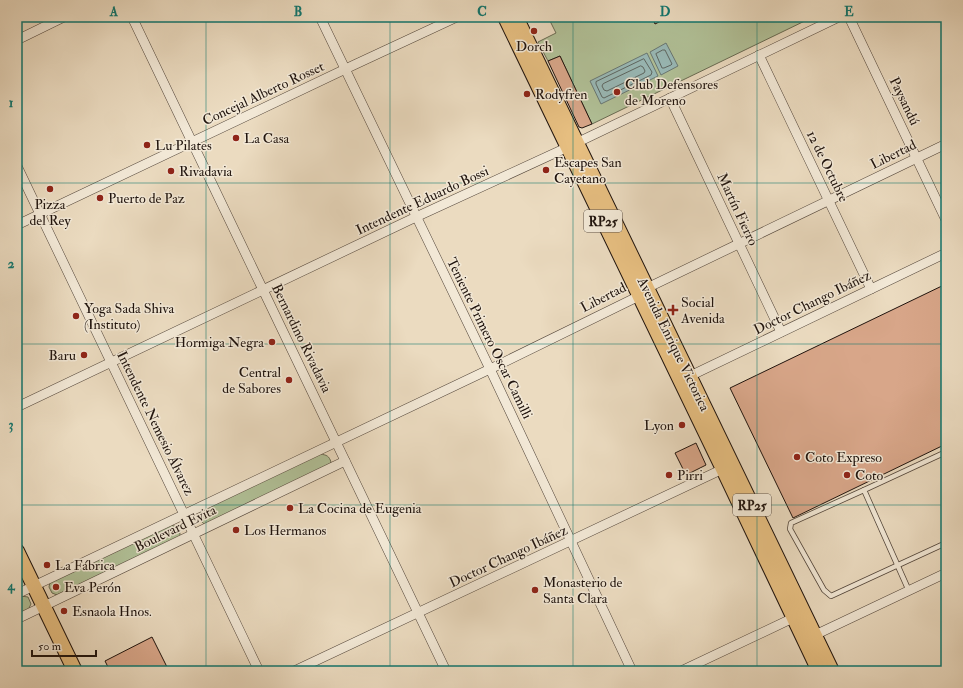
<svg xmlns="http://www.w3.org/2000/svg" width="963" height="688" font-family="'IM FELL Double Pica',serif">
  <rect width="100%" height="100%" fill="#ebdbc0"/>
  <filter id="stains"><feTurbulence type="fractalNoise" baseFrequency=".005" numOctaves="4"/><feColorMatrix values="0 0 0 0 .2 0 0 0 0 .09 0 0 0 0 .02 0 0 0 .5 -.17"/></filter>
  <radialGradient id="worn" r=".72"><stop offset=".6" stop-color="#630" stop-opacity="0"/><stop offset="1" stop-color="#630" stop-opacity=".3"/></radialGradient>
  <g fill="#b1c198" stroke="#686a52">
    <path d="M548,17H813L592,124L560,56L548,61L538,42L556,33Z"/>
    <path d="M320,454C327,455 329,456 331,462L329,466L206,525C199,521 198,517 201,510Z"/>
    <path d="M170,525C176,526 180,528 180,535L178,538L57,595L52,593L49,587L50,582Z"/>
    <path d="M21,596L28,597L31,604L28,610L17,615V598Z"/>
  </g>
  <g fill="#99bab8" stroke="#687774">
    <path d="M666,43L678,66L661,75L650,52Z"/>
    <path d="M647,53L658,76L601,104L590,81Z"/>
  </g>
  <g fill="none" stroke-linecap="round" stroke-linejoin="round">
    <g stroke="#5c6662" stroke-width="1">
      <path d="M663,50H665L672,64L671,65L664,68H662L656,54Z"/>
      <path d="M644,59L652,72L651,75L604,98L602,97L596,84V82Z"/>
      <path d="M641,66L643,67L645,71L644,73L607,91L604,90L602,86L603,84Z"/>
    </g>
  </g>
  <g fill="#d8a689" stroke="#1f130d">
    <path d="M652,17H669L655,24Z"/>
    <path d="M560,56L592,124L582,128L579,127L548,61Z"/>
    <path d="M946,284V444L793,518L730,388Z"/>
    <path d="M696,443L706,465L686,475L675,453Z"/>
    <path d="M152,637L169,671H110L105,661Z"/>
  </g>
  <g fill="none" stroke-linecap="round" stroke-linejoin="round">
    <g stroke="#52453a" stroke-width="6">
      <g id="service">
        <path d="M864,490L791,523L790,529L824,590L831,596L946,543"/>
        <path d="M909,591L864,490L946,452"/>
      </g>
    </g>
    <g stroke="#52453a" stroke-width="10">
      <g id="minor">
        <path d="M132,17L446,671"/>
        <path d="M320,17L490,369L632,671"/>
        <path d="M849,17L946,220"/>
        <path d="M17,40L64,17"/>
        <path d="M759,55L871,289"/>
        <path d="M670,98L781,332"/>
        <path d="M17,166L259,671"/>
        <path d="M17,225L356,64L457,17"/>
        <path d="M690,376L946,253"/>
        <path d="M17,407L416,217L568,147L839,17"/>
        <path d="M17,594L490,369L633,299L647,288L946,144"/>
        <path d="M17,619L345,461"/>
        <path d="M815,635L946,573"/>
        <path d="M294,671L727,467"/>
        <path d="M681,671L793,618"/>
      </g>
    </g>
    <g stroke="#1f130d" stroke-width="16">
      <g id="primary">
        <path d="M505,17L723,469L819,671"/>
        <path d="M516,17L832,671"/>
        <path d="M17,551L75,671"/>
      </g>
    </g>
    <use href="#service" stroke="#f2e8d6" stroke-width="4.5"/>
    <use href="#minor" stroke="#f2e8d6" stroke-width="9"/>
    <use href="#primary" stroke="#e6be80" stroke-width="14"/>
  </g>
  <path fill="none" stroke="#0f766e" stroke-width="1" stroke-opacity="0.55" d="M206,17V671M390,17V671M573,17V671M757,17V671M17,183H946M17,344H946M17,505H946"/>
  <g fill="#8f2418" stroke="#f2e8d6" stroke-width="1.5">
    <circle cx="534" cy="31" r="4"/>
    <circle cx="617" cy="92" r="4"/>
    <circle cx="527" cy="94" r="4"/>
    <circle cx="236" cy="138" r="4"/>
    <circle cx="147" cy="145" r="4"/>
    <circle cx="546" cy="170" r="4"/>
    <circle cx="171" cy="171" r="4"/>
    <circle cx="50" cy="189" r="4"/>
    <circle cx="100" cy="198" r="4"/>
    <path d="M671 304h4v4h4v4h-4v4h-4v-4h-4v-4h4z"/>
    <circle cx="76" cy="316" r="4"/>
    <circle cx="272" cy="342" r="4"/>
    <circle cx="84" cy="355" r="4"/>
    <circle cx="289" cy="380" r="4"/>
    <circle cx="682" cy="425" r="4"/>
    <circle cx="797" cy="457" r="4"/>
    <circle cx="669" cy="475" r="4"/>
    <circle cx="847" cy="475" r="4"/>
    <circle cx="290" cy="508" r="4"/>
    <circle cx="236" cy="530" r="4"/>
    <circle cx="47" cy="565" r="4"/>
    <circle cx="56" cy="587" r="4"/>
    <circle cx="535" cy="590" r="4"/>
    <circle cx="64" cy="611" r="4"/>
  </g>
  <g text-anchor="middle" stroke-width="3" stroke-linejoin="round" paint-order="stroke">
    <g fill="#f2e8d6" stroke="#5e5349" stroke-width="1">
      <rect x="584" y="210" width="38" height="22" rx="3"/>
      <rect x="733" y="494" width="38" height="22" rx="3"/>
    </g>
    <g font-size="13" font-weight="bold" fill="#1f130d">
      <text x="603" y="226">RP25</text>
      <text x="752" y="510">RP25</text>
    </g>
    <g font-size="14" fill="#1f130d" stroke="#f2e8d6" text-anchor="start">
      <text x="534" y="51" text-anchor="middle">Dorch</text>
      <text x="625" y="89">Club Defensores<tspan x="625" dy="16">de Moreno</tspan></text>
      <text x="535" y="99">Rodyfren</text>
      <text x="244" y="143">La Casa</text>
      <text x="155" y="150">Lu Pilates</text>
      <text x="554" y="167">Escapes San<tspan x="554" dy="16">Cayetano</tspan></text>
      <text x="179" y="176">Rivadavia</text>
      <text x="108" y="203">Puerto de Paz</text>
      <text x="50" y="209" text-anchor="middle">Pizza<tspan x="50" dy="16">del Rey</tspan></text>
      <text x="681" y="307">Social<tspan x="681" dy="16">Avenida</tspan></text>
      <text x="84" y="313">Yoga Sada Shiva<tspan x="84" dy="16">(Instituto)</tspan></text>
      <text x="264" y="347" text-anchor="end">Hormiga Negra</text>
      <text x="76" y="360" text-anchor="end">Baru</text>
      <text x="281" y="377" text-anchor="end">Central<tspan x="281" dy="16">de Sabores</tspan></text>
      <text x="674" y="430" text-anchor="end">Lyon</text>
      <text x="805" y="462">Coto Expreso</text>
      <text x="677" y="480">Pirri</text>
      <text x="855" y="480">Coto</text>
      <text x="298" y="513">La Cocina de Eugenia</text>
      <text x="244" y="535">Los Hermanos</text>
      <text x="55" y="570">La Fábrica</text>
      <text x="543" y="587">Monasterio de<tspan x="543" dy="16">Santa Clara</tspan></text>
      <text x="64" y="592">Eva Perón</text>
      <text x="72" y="616">Esnaola Hnos.</text>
    </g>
    <g font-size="14" fill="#1f130d" stroke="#f2e8d6">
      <text transform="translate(263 93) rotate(-25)" y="5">Concejal Alberto Rosset</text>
      <text transform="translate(905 101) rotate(64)" y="5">Paysandú</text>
      <text transform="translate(893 154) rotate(-26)" y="5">Libertad</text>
      <text transform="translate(828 166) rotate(64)" y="5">12 de Octubre</text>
      <text transform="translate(422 200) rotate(-25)" y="5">Intendente Eduardo Bossi</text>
      <text transform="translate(738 209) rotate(65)" y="5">Martín Fierro</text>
      <text transform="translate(603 297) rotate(-27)" y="5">Libertad</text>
      <text transform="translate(812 302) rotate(-26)" y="5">Doctor Chango Ibáñez</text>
      <text transform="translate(302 338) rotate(64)" y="5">Bernardino Rivadavia</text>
      <text transform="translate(490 338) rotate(64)" y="5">Teniente Primero Oscar Camilli</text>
      <text transform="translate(674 344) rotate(64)" y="5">Avenida Enrique Victorica</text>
      <text transform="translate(156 423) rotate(64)" y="5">Intendente Nemesio Álvarez</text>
      <text transform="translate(175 528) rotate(-26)" y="5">Boulevard Evita</text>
      <text transform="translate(508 556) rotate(-25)" y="5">Doctor Chango Ibáñez</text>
    </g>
  </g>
  <rect width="963" height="688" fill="none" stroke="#ebdbc0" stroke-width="44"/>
  <path d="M32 650v6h64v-6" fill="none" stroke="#1f130d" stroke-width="2"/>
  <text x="38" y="650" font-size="12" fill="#1f130d" stroke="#f2e8d6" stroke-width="3" paint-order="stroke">50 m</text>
  <rect x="22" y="22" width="919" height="644" fill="none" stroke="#0f766e" stroke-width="1.5"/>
  <g font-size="13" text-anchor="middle" font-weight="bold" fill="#0f766e">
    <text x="114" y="16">A</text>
    <text x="298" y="16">B</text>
    <text x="482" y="16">C</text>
    <text x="665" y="16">D</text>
    <text x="849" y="16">E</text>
    <text x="11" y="107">1</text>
    <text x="11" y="268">2</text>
    <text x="11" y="429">3</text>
    <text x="11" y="590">4</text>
  </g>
  <rect width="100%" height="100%" filter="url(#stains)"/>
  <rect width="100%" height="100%" fill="url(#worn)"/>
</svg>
